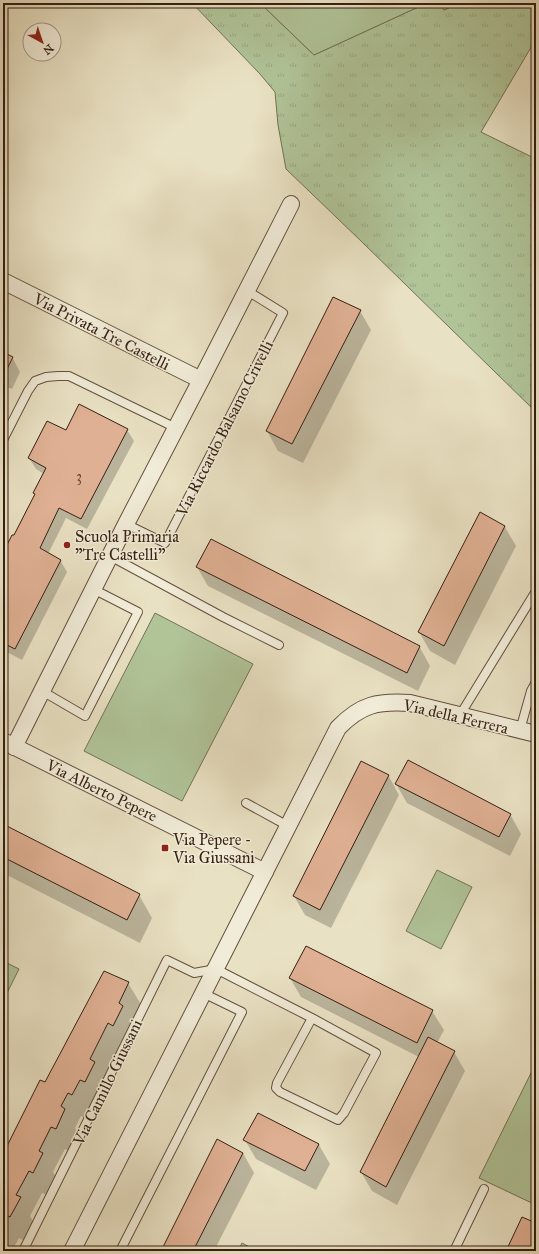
<svg xmlns="http://www.w3.org/2000/svg" width="539" height="1254" font-family="'IM FELL Great Primer',serif">
  <defs>
    <pattern id="grass-tufts" width="24" height="20" patternUnits="userSpaceOnUse"><rect width="24" height="20" fill="#b0c498"/><path d="M3 7l-1-3M5 7V3M7 7l1-3M15 17l-1-3M17 17v-4M19 17l1-3" fill="none" stroke="#98a882"/></pattern>
  </defs>
  <rect width="100%" height="100%" fill="#e9e1c3"/>
  <filter id="stains"><feTurbulence type="fractalNoise" baseFrequency=".005" numOctaves="4"/><feColorMatrix values="0 0 0 0 .2 0 0 0 0 .09 0 0 0 0 .02 0 0 0 .5 -.17"/></filter>
  <radialGradient id="worn" r=".72"><stop offset=".6" stop-color="#630" stop-opacity="0"/><stop offset="1" stop-color="#630" stop-opacity=".3"/></radialGradient>
  <path fill="url(#grass-tufts)" stroke="#737254" d="M192,3H260L314,55L427,3H437L444,10L459,3H536V39L481,132L536,159V412L362,242L286,169L278,125L275,92L260,74Z"/>
  <g fill="#b0c498" stroke="#737254">
    <path d="M260,3H427L314,55Z"/>
    <path d="M437,3H459L444,10Z"/>
    <path d="M155,613L253,664L182,801L84,751Z"/>
    <path d="M437,870L472,887L441,949L406,931Z"/>
    <path d="M3,961L19,969L3,1001Z"/>
    <path d="M536,1063V1205L479,1178Z"/>
    <path d="M242,1243L257,1251H238Z"/>
  </g>
  <g fill="#0003">
    <path d="M334,298L360,311L371,330L303,463L278,451L267,431Z"/>
    <path d="M3,349L6,355L12,357L20,372L12,389L6,387L3,391Z"/>
    <path d="M3,392L6,398L3,405Z"/>
    <path d="M127,430L134,441L87,529L66,518L48,554L60,560L67,572L22,660L3,650V555L14,537L36,496L34,493L44,474L36,469L29,458L66,431Z"/>
    <path d="M480,514L505,527L516,546L455,665L430,651L419,632Z"/>
    <path d="M197,567L419,646L430,666L418,691L208,586Z"/>
    <path d="M388,775L399,795L331,928L305,915L294,896Z"/>
    <path d="M396,784L510,814L521,834L510,856L407,803Z"/>
    <path d="M3,825L139,895L152,918L140,943L3,873Z"/>
    <path d="M290,978L432,1011L444,1030L437,1043L454,1052L465,1071L397,1205L372,1191L361,1172L419,1057L301,997Z"/>
    <path d="M128,983L142,1006L85,1118L81,1116L75,1128L78,1133L69,1151L65,1149L55,1168L53,1172L56,1177L47,1195L42,1193L30,1216L33,1221L23,1240L19,1238L13,1249L14,1251H3V1156L45,1083Z"/>
    <path d="M258,1114L319,1145L330,1164L316,1190L256,1159L245,1140Z"/>
    <path d="M243,1153L254,1173L214,1251H162Z"/>
  </g>
  <g fill="#dfb093" stroke="#361f11">
    <path d="M333,297L361,310L292,444L266,431Z"/>
    <path d="M3,352L13,357L4,375H3Z"/>
    <path d="M79,404L128,429L81,519L59,508L40,548L61,560L15,649L3,643V553L12,535H14L35,494L33,493L46,468L28,458L47,421L66,430Z"/>
    <path d="M480,512L505,526L444,646L418,632Z"/>
    <path d="M211,539L420,646L407,673L196,567Z"/>
    <path d="M408,760L511,814L499,837L395,784Z"/>
    <path d="M361,761L389,775L320,910L293,896Z"/>
    <path d="M3,824L140,894L127,920L3,857Z"/>
    <path d="M306,946L433,1010L417,1043L289,978Z"/>
    <path d="M104,971L129,982L119,1003L123,1006L113,1026L108,1023L90,1059L95,1062L85,1082L80,1080L72,1095L68,1093L61,1106L65,1109L56,1129L51,1127L39,1151L43,1153L33,1173L29,1171L16,1195L21,1197L10,1217L6,1215L3,1221V1154L40,1080L45,1082Z"/>
    <path d="M428,1037L455,1051L386,1187L360,1172Z"/>
    <path d="M258,1113L319,1144L305,1171L243,1140Z"/>
    <path d="M217,1139L243,1153L193,1251H161Z"/>
    <path d="M522,1217L536,1223V1251H506Z"/>
  </g>
  <g fill="none" stroke-linecap="round" stroke-linejoin="round">
    <g stroke="#63503e" stroke-width="10">
      <g id="service">
        <path d="M3,440L28,391L35,381L46,377L58,376H69L176,428"/>
        <path d="M126,524L165,543L283,313L246,290"/>
        <path d="M110,556L223,617L279,645"/>
        <path d="M42,691L85,716L138,612L93,589"/>
        <path d="M460,715L536,591"/>
        <path d="M520,730L531,691L536,682"/>
        <path d="M246,803L288,826"/>
        <path d="M23,1251L167,960L194,973L216,969L312,1018L376,1053L344,1113L338,1120L280,1092L276,1088L277,1083L312,1018"/>
        <path d="M120,1251L242,1012L203,993"/>
        <path d="M454,1251L484,1189"/>
      </g>
    </g>
    <g stroke="#63503e" stroke-width="18">
      <g id="minor">
        <path d="M3,281L201,380"/>
        <path d="M3,741L265,872"/>
        <path d="M14,747L42,691L126,524L201,380L291,204"/>
        <path d="M72,1251L338,728C361,704 378,701 410,703L536,734"/>
      </g>
    </g>
    <use href="#service" stroke="#f1ecd8" stroke-width="8"/>
    <use href="#minor" stroke="#f1ecd8" stroke-width="16"/>
  </g>
  <g fill="#8f2418" stroke="#f1ecd8" stroke-width="1.5">
    <circle cx="67" cy="545" r="4"/>
    <rect x="161" y="844" width="8" height="8" rx="2"/>
  </g>
  <g text-anchor="middle" stroke-width="3" stroke-linejoin="round" paint-order="stroke">
    <g font-size="14" fill="#604332">
      <text x="79" y="481">3</text>
    </g>
    <g font-size="16" fill="#361f11" stroke="#f1ecd8">
      <text transform="translate(102 331) rotate(27)" y="6">Via Privata Tre Castelli</text>
      <text transform="translate(224 428) rotate(-63)" y="6">Via Riccardo Balsamo Crivelli</text>
      <text transform="translate(456 716) rotate(13)" y="6">Via della Ferrera</text>
      <text transform="translate(102 790) rotate(26)" y="6">Via Alberto Pepere</text>
      <text transform="translate(107 1082) rotate(-64)" y="6">Via Camillo Giussani</text>
    </g>
    <g font-size="16" fill="#361f11" stroke="#f1ecd8" text-anchor="start">
      <text x="75" y="542">Scuola Primaria<tspan x="75" dy="18">"Tre Castelli"</tspan></text>
      <text x="173" y="845">Via Pepere -<tspan x="173" dy="18">Via Giussani</tspan></text>
    </g>
  </g>
  <rect width="539" height="1254" fill="none" stroke="#e9e1c3" stroke-width="16"/>
  <rect x="4" y="4" width="531" height="1246" fill="none" stroke="#361f11" stroke-width="2"/>
  <rect x="8" y="8" width="523" height="1238" fill="none" stroke="#361f11"/>
  <g transform="translate(42 42) rotate(140)"><circle r="19" fill="#f1ecd8" stroke="#a69a88"/>
  <path d="M0-3L7 15L0 10L-7 15Z" fill="#8f2418"/>
  <text y="-6" font-size="11" font-weight="bold" text-anchor="middle" fill="#361f11">N</text>
  </g>
  <rect width="100%" height="100%" filter="url(#stains)"/>
  <rect width="100%" height="100%" fill="url(#worn)"/>
</svg>
